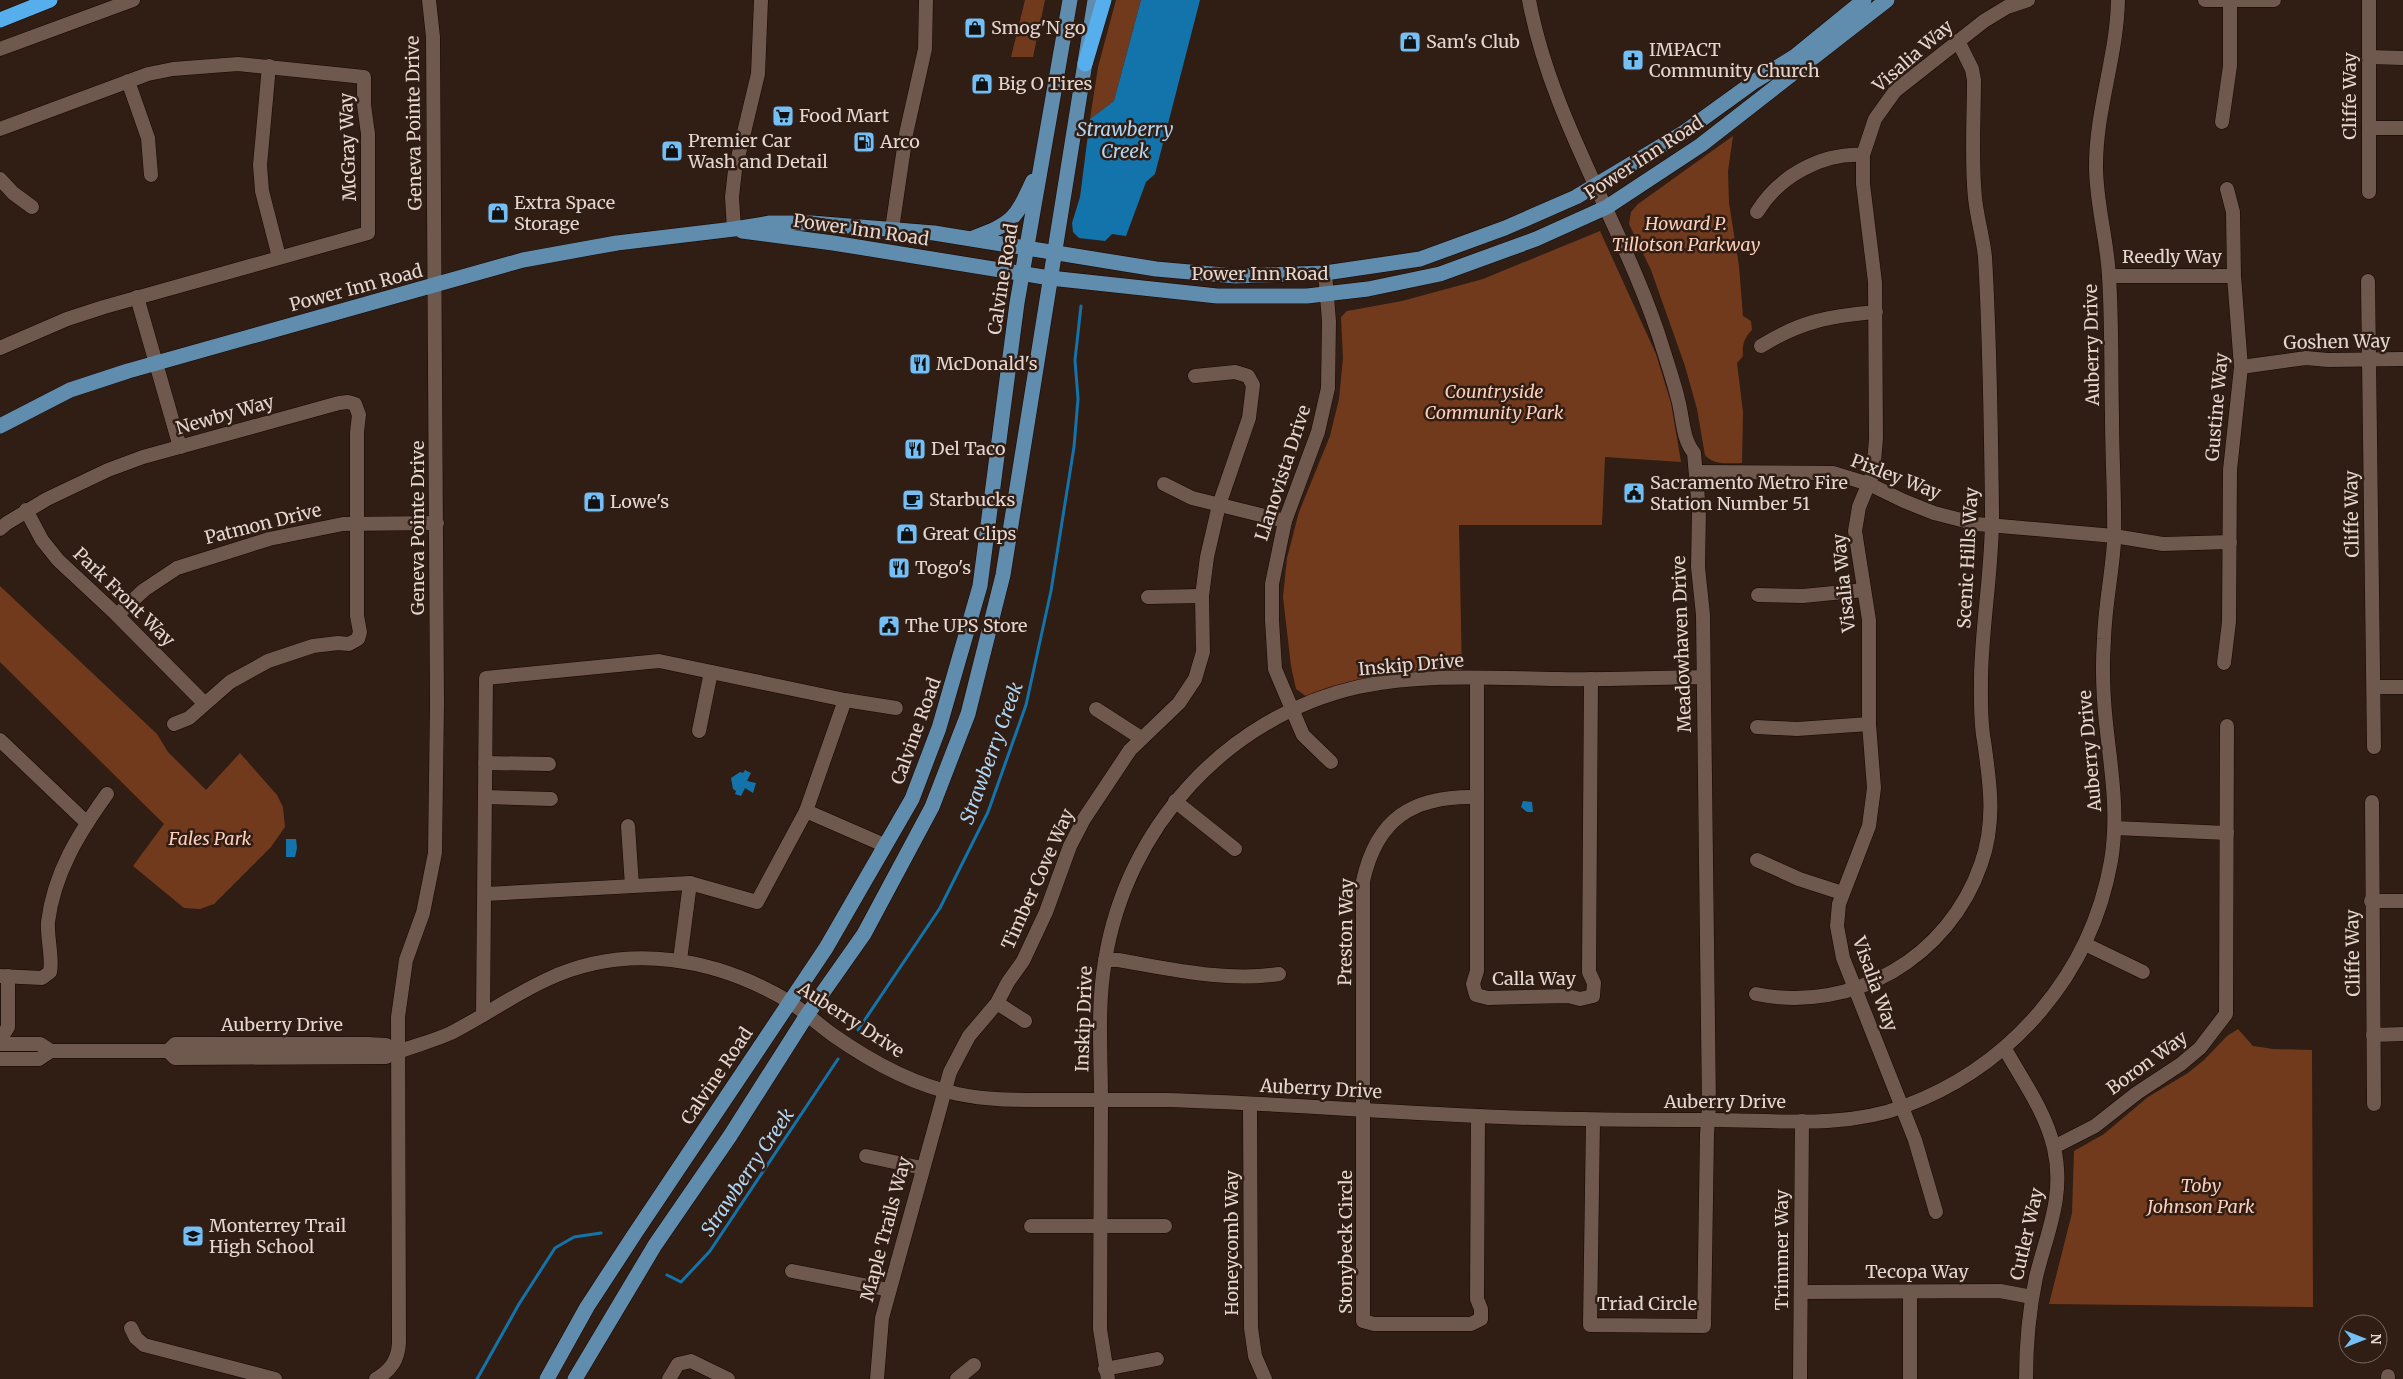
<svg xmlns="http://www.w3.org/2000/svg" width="2403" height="1379" font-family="Merriweather,serif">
  <rect width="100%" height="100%" fill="#301d14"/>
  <g fill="#723a1d">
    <path d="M1025,0H1045L1033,57H1011Z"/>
    <path d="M1116,0H1141L1114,101L1090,119L1098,67Z"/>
    <path d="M1733,136L1728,171L1729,203L1739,266L1743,316L1751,321L1752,330C1744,338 1742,345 1743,356L1737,363L1743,412L1742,463C1729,463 1714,466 1705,455L1697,409L1685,366L1651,270L1629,224L1631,212L1638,204Z"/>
    <path d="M1600,231L1656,354L1671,403L1681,462L1605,457L1602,525H1459L1462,674C1405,673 1360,673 1307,697L1296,689L1291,666L1283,597L1287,558L1299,512L1330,436L1339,399L1343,358L1341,317L1347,311L1402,301L1483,279Z"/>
    <path d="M0,586L157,734L168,752L206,790L240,753L277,795L283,807L285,827L271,847L214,904L200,909L184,908L133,866L164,824L0,662Z"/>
    <path d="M2238,1029L2253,1046L2273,1049L2312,1050L2313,1307L2049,1304L2072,1213L2074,1151L2104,1134L2148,1097L2188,1073L2204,1060L2227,1036Z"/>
  </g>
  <g fill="#1374ab">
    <path d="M1141,0H1200L1155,174L1146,182L1126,236L1112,234L1105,241L1079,238L1073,232L1072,223L1080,197L1090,119L1114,101Z"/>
    <path d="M745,770L751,773L747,781L756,783L753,793L745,788L741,796L735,794L736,791L733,789L731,778L740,772L743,773Z"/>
    <path d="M1523,801L1532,802L1533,812H1527L1521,807Z"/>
    <path d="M286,839H296L297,848L295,857H286Z"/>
  </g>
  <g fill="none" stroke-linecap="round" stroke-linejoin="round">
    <g stroke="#1374ab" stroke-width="3">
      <path d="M858,1030L940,908L988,812L1026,705L1051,591L1074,447L1078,399L1075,360L1081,306"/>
      <path d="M667,1275L681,1282L710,1251L838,1059"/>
      <path d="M477,1379L519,1304L555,1248L574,1237L601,1233"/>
    </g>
    <g stroke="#170702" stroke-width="15">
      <g id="minor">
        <path d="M1529,0C1552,124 1628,232 1664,352C1669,368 1674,383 1678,399C1683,417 1682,439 1694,453L1699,511L1698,567L1703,615L1709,1106L1707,1134L1704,1326L1590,1325L1593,1121"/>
        <path d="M2205,0H2274"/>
        <path d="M2369,0V192"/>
        <path d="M0,49L133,0"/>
        <path d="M2369,57L2403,58"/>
        <path d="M269,66L260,165L262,191L279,257"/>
        <path d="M128,81L148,138L151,175"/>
        <path d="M2222,122L2230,66V0"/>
        <path d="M2369,128H2403"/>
        <path d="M0,129L148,74L173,69L238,64L364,77V105L368,134V233L104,307L67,319L0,348"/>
        <path d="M0,179L13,193L32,207"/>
        <path d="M1757,212C1779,176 1821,153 1863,155"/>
        <path d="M734,229L732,197L735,170L758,74L761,0"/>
        <path d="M892,229L906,134L925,49L926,0"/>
        <path d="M1325,273L1329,321L1328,388L1318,432L1285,521L1272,584V620L1275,669L1303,735L1331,762"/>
        <path d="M2109,276H2234"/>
        <path d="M2368,281L2374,747"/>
        <path d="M137,297L180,447"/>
        <path d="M1761,346C1801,321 1830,316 1876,312"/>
        <path d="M2241,367L2306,358L2328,360L2403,359"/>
        <path d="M1696,472L1833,473L1869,484L1904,501L1934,513L1977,524L2114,536L2163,544L2230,542"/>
        <path d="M1164,484L1192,498L1285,521"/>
        <path d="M26,510L42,540L58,560L117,615L204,703"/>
        <path d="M0,529L7,523L47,499L108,470L143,457L339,403L348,402L355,404L359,415L357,432V616L360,632L358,639L349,644L338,643L313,646L268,661L230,682L189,718L174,724"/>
        <path d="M1758,595L1803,596L1864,590"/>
        <path d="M1148,597L1202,596"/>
        <path d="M117,615L144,590L177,568L269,539L343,524L437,523"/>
        <path d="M2224,663L2229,622L2230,470L2241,367L2234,276L2233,212L2227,189"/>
        <path d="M1477,678V971L1473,984L1476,995L1488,998L1568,996L1580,999L1593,996L1594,983L1589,972L1591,679"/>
        <path d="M2374,687H2403"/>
        <path d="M845,700L896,708"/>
        <path d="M1096,709L1141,738"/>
        <path d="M1757,727L1797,729L1869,724"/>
        <path d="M699,731L711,672"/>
        <path d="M0,740L87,823"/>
        <path d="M485,763L549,764"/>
        <path d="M485,797L551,799"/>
        <path d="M1475,797C1413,796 1377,818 1363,881V1321L1374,1324H1471L1481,1319V1309L1477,1299L1478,1116"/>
        <path d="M1175,801L1235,849"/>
        <path d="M2372,802L2374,1104"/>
        <path d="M628,826L632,886"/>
        <path d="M2115,828L2227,833"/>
        <path d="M1757,860L1799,879L1842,893"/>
        <path d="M485,894L690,883L757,902L806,811"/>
        <path d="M2371,901H2403"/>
        <path d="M2085,944L2143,972"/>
        <path d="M680,960L690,883"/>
        <path d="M1105,960H1118C1171,969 1225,982 1279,974"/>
        <path d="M0,976L42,978L50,972C53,958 47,939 48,922C54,873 79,833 107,794"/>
        <path d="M1756,994C1853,1014 1949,957 1981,864C1996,822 1990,783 1984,741C1980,720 1981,698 1981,677C1982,621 1993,566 1992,510C1991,426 1990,341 1985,257C1983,237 1977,218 1975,198C1971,159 1974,119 1974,80L1972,69L1958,41"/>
        <path d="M997,1003L1025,1021"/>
        <path d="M483,1015L486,678L659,661L845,700L806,811L884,845"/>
        <path d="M2373,1035L2403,1034"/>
        <path d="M0,1040L8,1027V976"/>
        <path d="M0,1044H40L51,1051H168L175,1058L386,1057C407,1047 429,1043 451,1033C484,1016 515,994 548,979C628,942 716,958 788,1001C804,1011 818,1024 833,1035C870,1061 913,1085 958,1094C986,1100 1014,1100 1042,1100C1084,1100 1126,1100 1167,1100C1279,1103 1391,1113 1502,1117C1572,1120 1642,1120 1712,1120C1775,1120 1844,1129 1905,1106C2012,1066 2091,974 2111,861C2119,813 2111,770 2106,723C2103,695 2102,667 2104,639C2105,606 2112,574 2114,542C2115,500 2112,458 2112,416C2111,370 2112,323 2109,276C2107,239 2096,203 2096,166C2096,109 2117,56 2118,0"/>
        <path d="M2005,1049C2023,1081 2045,1111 2054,1148C2065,1196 2047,1232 2036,1277C2029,1311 2026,1345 2026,1379"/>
        <path d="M168,1051L175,1044H368L386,1045L398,1051"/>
        <path d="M0,1059H39L51,1051"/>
        <path d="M1250,1104L1251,1328L1255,1356L1265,1379"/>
        <path d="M2054,1147L2095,1126L2137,1093L2181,1064L2200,1048L2226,1014L2227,726"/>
        <path d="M866,1156L922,1168"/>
        <path d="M1936,1212L1915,1140L1843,958L1837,926L1839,904L1869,826L1874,788L1869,724V620L1855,531L1859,507L1873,473L1876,439L1875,282L1863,184V155L1875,119L1895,91L1984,21L2007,7L2028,0"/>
        <path d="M1031,1226H1165"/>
        <path d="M792,1271L889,1290"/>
        <path d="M1910,1291V1379"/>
        <path d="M1801,1292L2000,1291L2032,1297"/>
        <path d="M131,1328L136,1338L144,1345L275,1379"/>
        <path d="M1105,1369L1157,1359"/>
        <path d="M2388,1376V1379"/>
        <path d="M376,1379C391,1370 398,1360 399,1343L398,1017L406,960L423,913L435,853L437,704L433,37L429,0"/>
        <path d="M669,1379L678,1364L691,1361L728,1379"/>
        <path d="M877,1379L882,1318L950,1072L969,1036L997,1003L1008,982L1023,961L1046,912L1070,846L1084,819L1130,750L1179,703L1195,679L1203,652L1202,596L1207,557L1219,505L1249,418L1253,385L1248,376L1235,372L1195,376"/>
        <path d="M957,1379L974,1365"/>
        <path d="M1108,1379L1100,1329C1100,1252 1101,1176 1101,1100C1101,1054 1097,1006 1105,961C1126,828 1226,717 1358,687C1423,673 1492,678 1558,679C1606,680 1655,678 1703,677"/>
        <path d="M1800,1379L1802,1121"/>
      </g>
    </g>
    <g stroke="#170702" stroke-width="16">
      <g id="major">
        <path d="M742,231L833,243L1050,278L1217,296H1307L1368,289L1440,274L1536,239L1607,207L1701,145L1887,0"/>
        <path d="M973,238C1013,223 1015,220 1033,181"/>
        <path d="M0,426L70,390L128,371L523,260L617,243L734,229L770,223H812L934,233L1156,269L1235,276L1325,273L1420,259L1505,228L1576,197L1683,133L1755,81L1794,57L1864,0"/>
        <path d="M547,1379L587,1307L634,1235L826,948L912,799L939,728L980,586L1017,303L1070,0"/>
        <path d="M575,1379L655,1245L730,1136L807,1015L864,934L932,807L968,714L1003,575L1095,0"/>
      </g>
    </g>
    <g stroke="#170702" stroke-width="16">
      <g id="highway">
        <path d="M0,20L50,0"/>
        <path d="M1085,64L1104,0"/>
      </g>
    </g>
    <use href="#minor" stroke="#6f594f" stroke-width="14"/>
    <use href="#major" stroke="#608dad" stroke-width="15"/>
    <use href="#highway" stroke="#56afec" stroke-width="15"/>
  </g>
  <defs>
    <g id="shop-square" transform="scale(1.125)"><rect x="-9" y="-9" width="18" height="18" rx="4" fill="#74c0f6" stroke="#301d14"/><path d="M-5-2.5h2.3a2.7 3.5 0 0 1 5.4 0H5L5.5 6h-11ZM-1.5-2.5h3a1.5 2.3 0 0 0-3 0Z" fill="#111"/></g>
    <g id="church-square" transform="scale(1.125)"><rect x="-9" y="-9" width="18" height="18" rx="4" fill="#74c0f6" stroke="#301d14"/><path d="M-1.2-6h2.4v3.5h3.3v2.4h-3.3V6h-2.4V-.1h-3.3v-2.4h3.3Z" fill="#111"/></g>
    <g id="supermarket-square" transform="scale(1.125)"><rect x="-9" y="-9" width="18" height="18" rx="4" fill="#74c0f6" stroke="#301d14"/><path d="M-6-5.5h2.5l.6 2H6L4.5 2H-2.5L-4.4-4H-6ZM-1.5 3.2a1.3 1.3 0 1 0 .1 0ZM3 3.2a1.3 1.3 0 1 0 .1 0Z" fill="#111"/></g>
    <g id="fuel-square" transform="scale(1.125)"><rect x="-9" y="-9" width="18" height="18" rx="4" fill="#74c0f6" stroke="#301d14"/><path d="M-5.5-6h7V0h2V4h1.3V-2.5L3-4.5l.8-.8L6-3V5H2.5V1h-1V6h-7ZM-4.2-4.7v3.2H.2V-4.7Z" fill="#111"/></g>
    <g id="restaurant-square" transform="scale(1.125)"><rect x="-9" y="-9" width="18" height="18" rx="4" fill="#74c0f6" stroke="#301d14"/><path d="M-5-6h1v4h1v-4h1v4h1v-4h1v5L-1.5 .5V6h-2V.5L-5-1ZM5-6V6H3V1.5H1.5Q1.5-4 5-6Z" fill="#111"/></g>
    <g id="civic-square" transform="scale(1.125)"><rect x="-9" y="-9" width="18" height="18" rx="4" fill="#74c0f6" stroke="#301d14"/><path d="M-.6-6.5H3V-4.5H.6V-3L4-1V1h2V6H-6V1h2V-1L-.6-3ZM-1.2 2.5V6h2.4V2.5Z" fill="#111"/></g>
    <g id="cafe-square" transform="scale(1.125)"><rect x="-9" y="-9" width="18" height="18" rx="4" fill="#74c0f6" stroke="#301d14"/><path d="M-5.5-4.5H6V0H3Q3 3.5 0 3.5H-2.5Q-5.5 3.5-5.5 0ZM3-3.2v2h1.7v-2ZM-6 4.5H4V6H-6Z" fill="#111"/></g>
    <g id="school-square" transform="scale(1.125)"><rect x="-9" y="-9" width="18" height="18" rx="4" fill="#74c0f6" stroke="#301d14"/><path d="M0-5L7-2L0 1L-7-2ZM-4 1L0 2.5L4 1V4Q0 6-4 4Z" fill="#111"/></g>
  </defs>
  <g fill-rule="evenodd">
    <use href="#shop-square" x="975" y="28"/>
    <use href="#shop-square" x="1410" y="42"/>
    <use href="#church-square" x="1633" y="60"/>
    <use href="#shop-square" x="982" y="84"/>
    <use href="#supermarket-square" x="783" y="116"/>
    <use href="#fuel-square" x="864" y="142"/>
    <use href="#shop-square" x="672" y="151"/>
    <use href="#shop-square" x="498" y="213"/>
    <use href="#restaurant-square" x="920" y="364"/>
    <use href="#restaurant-square" x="915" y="449"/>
    <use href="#civic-square" x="1634" y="493"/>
    <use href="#cafe-square" x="913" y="500"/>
    <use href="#shop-square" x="594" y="502"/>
    <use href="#shop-square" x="907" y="534"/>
    <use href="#restaurant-square" x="899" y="568"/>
    <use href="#civic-square" x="889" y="626"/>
    <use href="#school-square" x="193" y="1236"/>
  </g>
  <g text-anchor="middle" stroke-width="5" stroke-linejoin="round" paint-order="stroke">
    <g font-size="18" fill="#e4d7d1" stroke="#301d14" text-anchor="start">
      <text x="991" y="34">Smog'N go</text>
      <text x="1426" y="48">Sam's Club</text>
      <text x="1649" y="56">IMPACT<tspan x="1649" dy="21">Community Church</tspan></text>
      <text x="998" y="90">Big O Tires</text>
      <text x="799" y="122">Food Mart</text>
      <text x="688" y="147">Premier Car<tspan x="688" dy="21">Wash and Detail</tspan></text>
      <text x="880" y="148">Arco</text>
      <text x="514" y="209">Extra Space<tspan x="514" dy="21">Storage</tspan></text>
      <text x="936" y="370">McDonald's</text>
      <text x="931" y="455">Del Taco</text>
      <text x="1650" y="489">Sacramento Metro Fire<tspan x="1650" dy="21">Station Number 51</tspan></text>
      <text x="929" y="506">Starbucks</text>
      <text x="610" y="508">Lowe's</text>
      <text x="923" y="540">Great Clips</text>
      <text x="915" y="574">Togo's</text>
      <text x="905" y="632">The UPS Store</text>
      <text x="209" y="1232">Monterrey Trail<tspan x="209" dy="21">High School</tspan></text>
    </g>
    <g font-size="18" fill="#e4d7d1" stroke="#301d14">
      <text transform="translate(1913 56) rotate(-41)" y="6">Visalia Way</text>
      <text transform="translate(2350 96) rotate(-90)" y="6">Cliffe Way</text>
      <text transform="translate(414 123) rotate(-91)" y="6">Geneva Pointe Drive</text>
      <text transform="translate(348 147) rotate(-92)" y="6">McGray Way</text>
      <text transform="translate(1644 158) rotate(-33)" y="6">Power Inn Road</text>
      <text transform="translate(861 230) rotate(8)" y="6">Power Inn Road</text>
      <text x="2172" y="263">Reedly Way</text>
      <text x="1260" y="280">Power Inn Road</text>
      <text transform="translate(1003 279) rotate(-81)" y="6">Calvine Road</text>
      <text transform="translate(356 288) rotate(-15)" y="6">Power Inn Road</text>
      <text transform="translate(2337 342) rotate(-1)" y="6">Goshen Way</text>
      <text transform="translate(2092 345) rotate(-91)" y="6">Auberry Drive</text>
      <text transform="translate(2217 407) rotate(-85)" y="6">Gustine Way</text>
      <text transform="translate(225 415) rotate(-16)" y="6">Newby Way</text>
      <text transform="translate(1283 473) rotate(-72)" y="6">Llanovista Drive</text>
      <text transform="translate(1896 477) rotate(21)" y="6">Pixley Way</text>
      <text transform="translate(2352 514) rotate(-91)" y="6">Cliffe Way</text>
      <text transform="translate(263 524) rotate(-14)" y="6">Patmon Drive</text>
      <text transform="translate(418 528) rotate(-90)" y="6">Geneva Pointe Drive</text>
      <text transform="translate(1968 558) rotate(-87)" y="6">Scenic Hills Way</text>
      <text transform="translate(1844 583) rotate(-96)" y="6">Visalia Way</text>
      <text transform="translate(124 597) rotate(44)" y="6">Park Front Way</text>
      <text transform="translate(1682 644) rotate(-92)" y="6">Meadowhaven Drive</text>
      <text transform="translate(1411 665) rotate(-5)" y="6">Inskip Drive</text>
      <text transform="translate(916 731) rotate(-70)" y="6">Calvine Road</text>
      <text transform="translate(2090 751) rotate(-95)" y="6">Auberry Drive</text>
      <text transform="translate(1038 879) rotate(-66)" y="6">Timber Cove Way</text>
      <text transform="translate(1346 932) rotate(-89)" y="6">Preston Way</text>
      <text transform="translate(2353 953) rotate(-91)" y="6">Cliffe Way</text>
      <text x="1534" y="985">Calla Way</text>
      <text transform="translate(1875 984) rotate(70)" y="6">Visalia Way</text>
      <text transform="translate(1084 1019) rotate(-88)" y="6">Inskip Drive</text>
      <text transform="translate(851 1020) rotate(33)" y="6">Auberry Drive</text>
      <text x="282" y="1031">Auberry Drive</text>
      <text transform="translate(2147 1063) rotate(-36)" y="6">Boron Way</text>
      <text transform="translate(717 1076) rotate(-56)" y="6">Calvine Road</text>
      <text transform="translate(1321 1089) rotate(3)" y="6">Auberry Drive</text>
      <text x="1725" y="1108">Auberry Drive</text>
      <text transform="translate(886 1229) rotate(-75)" y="6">Maple Trails Way</text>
      <text transform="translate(2027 1234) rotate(-77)" y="6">Cutler Way</text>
      <text transform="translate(1346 1242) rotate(-90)" y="6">Stonybeck Circle</text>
      <text transform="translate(1232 1243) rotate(-90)" y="6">Honeycomb Way</text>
      <text transform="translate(1782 1250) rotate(-90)" y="6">Trimmer Way</text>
      <text x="1917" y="1278">Tecopa Way</text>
      <text x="1647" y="1310">Triad Circle</text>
    </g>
    <g font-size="18" font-style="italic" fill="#fdcfba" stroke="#301d14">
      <text x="1686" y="230">Howard P.<tspan x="1686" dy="21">Tillotson Parkway</tspan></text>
      <text x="1494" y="398">Countryside<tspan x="1494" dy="21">Community Park</tspan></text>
      <text x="210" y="845">Fales Park</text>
      <text x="2201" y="1192">Toby<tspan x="2201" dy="21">Johnson Park</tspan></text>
    </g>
    <g font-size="19" font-style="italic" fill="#afd7f5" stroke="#301d14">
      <text x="1125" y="136">Strawberry<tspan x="1125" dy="22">Creek</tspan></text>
      <text transform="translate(991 753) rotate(-70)" y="7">Strawberry Creek</text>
      <text transform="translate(747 1172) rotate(-56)" y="7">Strawberry Creek</text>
    </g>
  </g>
  <g transform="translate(2363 1339) rotate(90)"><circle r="24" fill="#301d14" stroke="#786760"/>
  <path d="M0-4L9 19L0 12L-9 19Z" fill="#74c0f6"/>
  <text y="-8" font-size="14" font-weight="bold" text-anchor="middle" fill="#e4d7d1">N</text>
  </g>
</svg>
